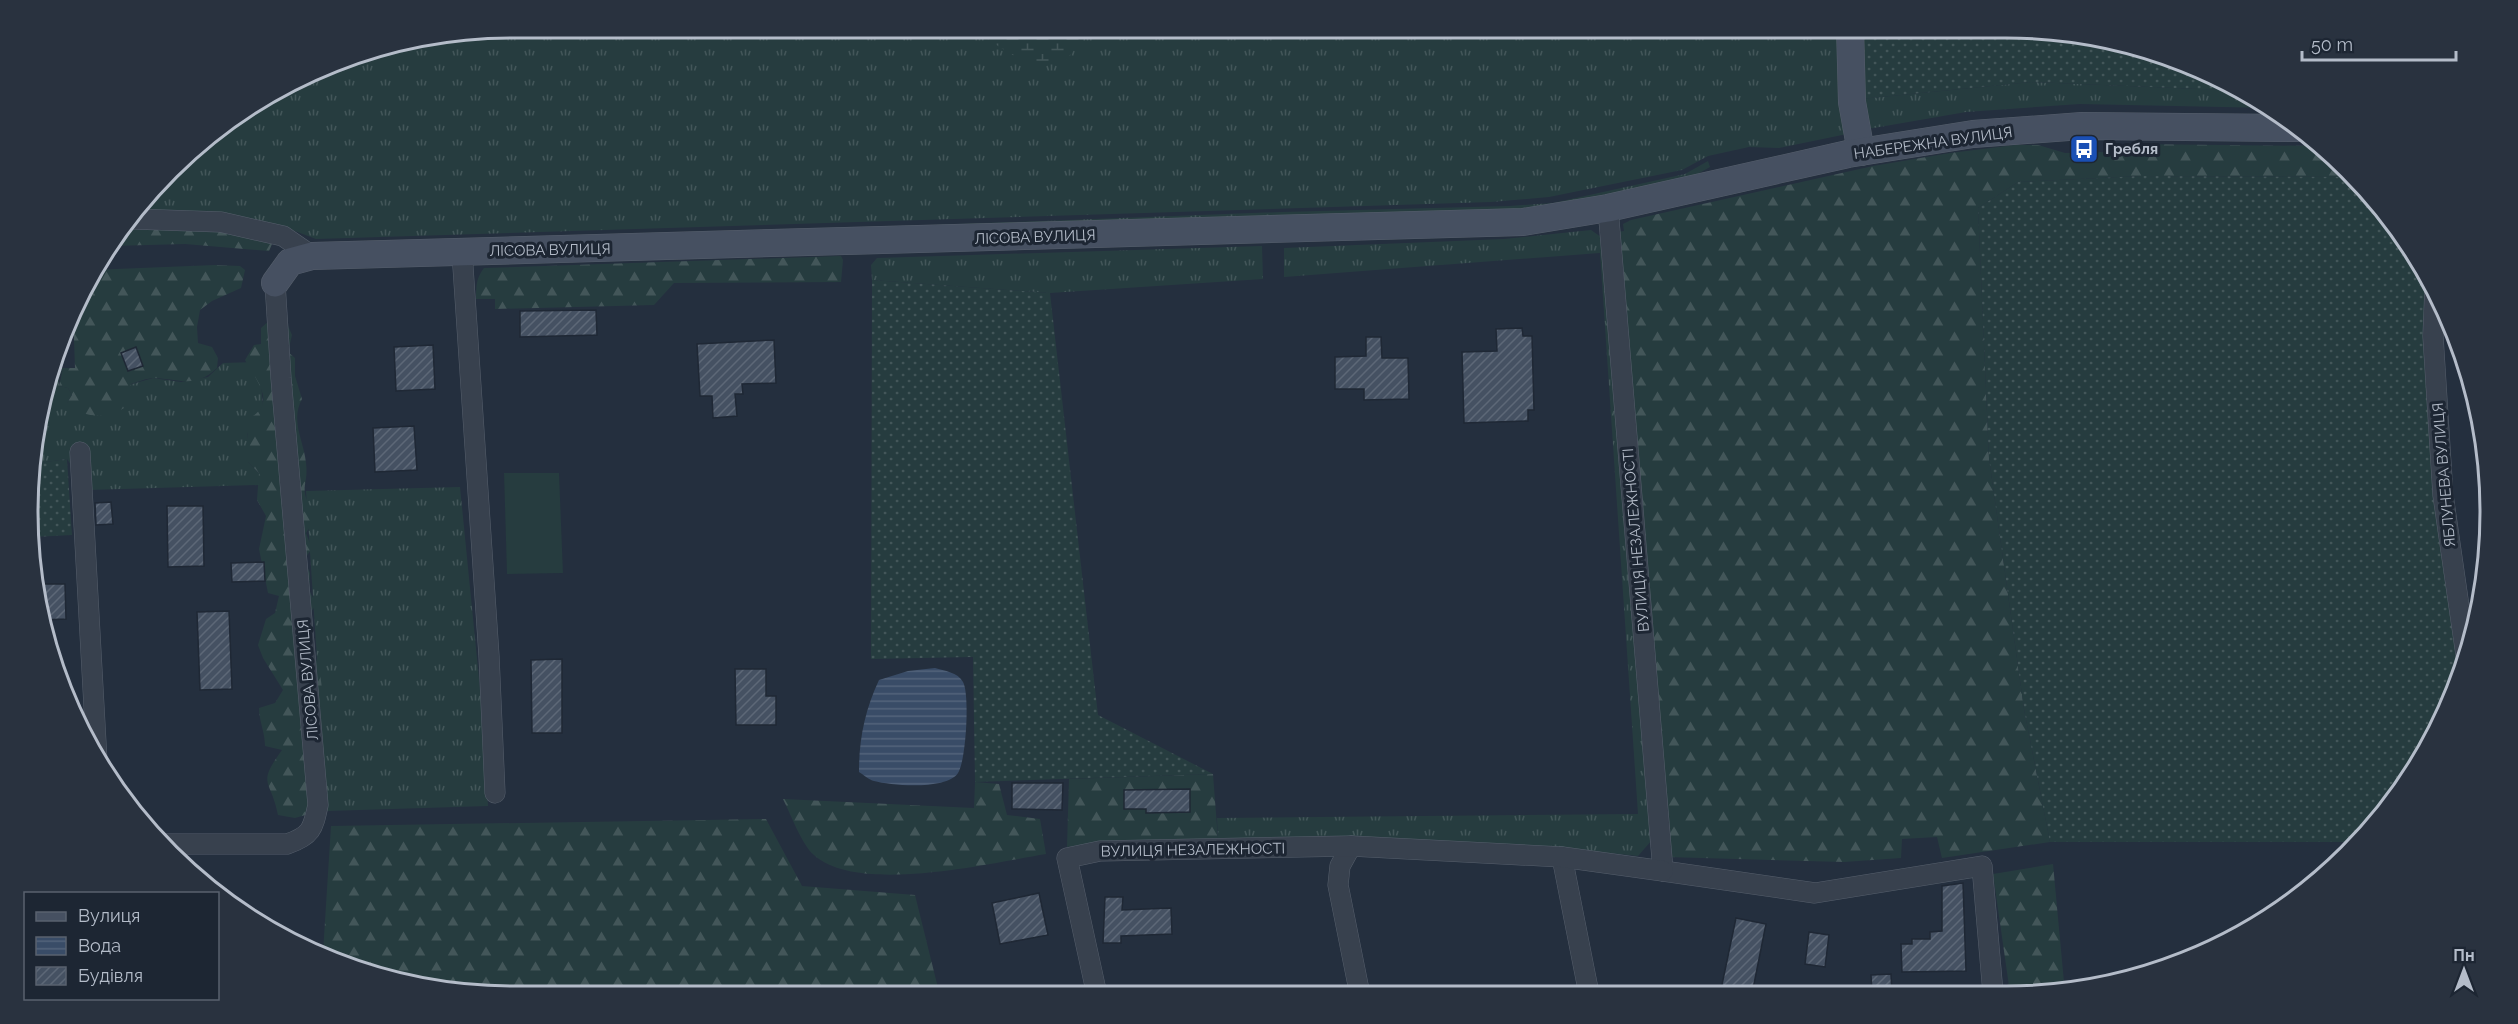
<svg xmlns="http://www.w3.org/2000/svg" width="2518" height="1024" font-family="Raleway,sans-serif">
  <defs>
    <pattern id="grass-tufts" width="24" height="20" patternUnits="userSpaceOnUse" patternTransform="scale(1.5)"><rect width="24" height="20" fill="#263c3f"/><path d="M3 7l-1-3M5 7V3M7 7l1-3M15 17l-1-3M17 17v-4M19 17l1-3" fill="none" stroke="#435659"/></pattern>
    <pattern id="forest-firs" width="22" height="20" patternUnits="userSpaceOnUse" patternTransform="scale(1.5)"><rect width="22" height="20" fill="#263c3f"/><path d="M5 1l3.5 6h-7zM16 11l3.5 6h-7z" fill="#435659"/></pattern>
    <pattern id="wetland-marsh" width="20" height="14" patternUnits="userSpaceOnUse" patternTransform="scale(1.5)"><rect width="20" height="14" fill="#263c3f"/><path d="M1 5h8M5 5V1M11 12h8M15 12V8" fill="none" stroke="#435659"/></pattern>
    <pattern id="garden-dots" width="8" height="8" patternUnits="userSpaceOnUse" patternTransform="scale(1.5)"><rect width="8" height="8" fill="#263c3f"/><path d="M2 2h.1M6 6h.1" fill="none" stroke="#435659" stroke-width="1.8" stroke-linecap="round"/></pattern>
    <pattern id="water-rules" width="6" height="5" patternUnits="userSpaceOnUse" patternTransform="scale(1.5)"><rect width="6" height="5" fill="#394c67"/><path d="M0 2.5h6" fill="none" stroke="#53647b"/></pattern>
    <pattern id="building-hatch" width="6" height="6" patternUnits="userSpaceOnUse" patternTransform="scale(1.5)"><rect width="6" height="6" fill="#455162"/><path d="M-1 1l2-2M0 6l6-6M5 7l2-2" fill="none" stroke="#5d6877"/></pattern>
  </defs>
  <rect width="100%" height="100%" fill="#242f3e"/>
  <g fill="url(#grass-tufts)">
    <path d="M512,27H1838L1847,134L1779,148L1749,147L1708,156L1682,170L1549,197L1491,202L316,239L287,228L140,211L192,147L270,92L356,53Z"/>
    <path d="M2031,82L2246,91L2271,108L2080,104L1966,112L1868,129L1861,99Z"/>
    <path d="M1708,161L1710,167L1685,181L1538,211L853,228L1282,212L1509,206L1553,203L1685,174Z"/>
    <path d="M1591,230L1601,237L1652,840L1638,856L1562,848L1218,840L1217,818L1638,814L1600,253L1284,277V248L1504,239Z"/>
    <path d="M1262,246L1263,279L1050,293L872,280L871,265L877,258Z"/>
    <path d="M259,362L263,405L247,434L249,445L248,462L259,473L260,485L88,490L67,459L32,464L31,448L50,368H63L59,379V386L68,388L72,395L67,403L153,378L181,382L208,377L223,363Z"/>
    <path d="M460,487L482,709L488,806L327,811L306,491Z"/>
  </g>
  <g fill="url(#forest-firs)">
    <path d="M2131,144L2324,146L2354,177L2141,176L2018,182L1978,208L1989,458L2024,709L2050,842L1942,858L1937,837L1902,839L1901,858L1844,862L1667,857L1618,232L1624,231L1623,224L1631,220L1873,166L1950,153L2015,145H2038L2065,153L2109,152Z"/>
    <path d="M124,230C174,228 225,227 272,244L269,251L185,244L111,246Z"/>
    <path d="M841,256L843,260L841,282L674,283L654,305L495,309V299H476C476,287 476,278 484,268Z"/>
    <path d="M215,265L240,266L245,270L241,288L212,301L200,310L197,327L198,343L212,347L218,358L217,368C195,389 180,379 154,378C147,378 138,382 131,384L124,408C105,420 84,418 67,403L72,395L68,388L59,386L63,368H75L73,311L92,270Z"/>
    <path d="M271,319H285L292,335L288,352L295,358V376L302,399C290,421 304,441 306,463C309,487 297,487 314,513L312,523L306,533L312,549L304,559L310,573L309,590L316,604L310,614L313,631L312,649L319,666L323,696L319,712L322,721L318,747L326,773L309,814L295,818L278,815C271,778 256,786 282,750L265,746C265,732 259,721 259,708L275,703L283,690L263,658L258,645L266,619L275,613L279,596L268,593L259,549L266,516L257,500L259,473L248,462L247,419C279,405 256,380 245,360L254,345L261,344V328Z"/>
    <path d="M1213,774L1218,840L1099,842L1067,847L1069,779Z"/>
    <path d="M975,782L999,784L1007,815L1040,819L1046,854C991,863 858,895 814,855C802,845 791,815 783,799L974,808Z"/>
    <path d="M766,819L802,886L915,895L940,996L512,997L356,971L323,953L331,826Z"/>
    <path d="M2053,864L2065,993H2010L1993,874Z"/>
  </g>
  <path fill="url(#wetland-marsh)" d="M989,27H1087L1089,33L1063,63C1025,64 1017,59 986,38Z"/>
  <g fill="url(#garden-dots)">
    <path d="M1860,27H2006L2162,53L2246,91L2031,82L1861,99Z"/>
    <path d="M2141,176L2354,177L2391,216L2427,274L2424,336L2438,495L2460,679L2409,782L2356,842H2050L2024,709L1989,458L1978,208L2018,182Z"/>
    <path d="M872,280L1050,293L1098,715L1213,774L975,782L973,657L871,659Z"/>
    <path d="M67,459L72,535L34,537L32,464Z"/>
  </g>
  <path fill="#263c3f" d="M504,473H559L563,573L507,574Z"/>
  <path fill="url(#water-rules)" d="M935,668C944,671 958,672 963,682C970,694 966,761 958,773C947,790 893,786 874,781C869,780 864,775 859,772C859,739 865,710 879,680L908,671Z"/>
  <g fill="url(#building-hatch)" stroke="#1f2835" stroke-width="1.5">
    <path d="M596,310L597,335L520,337V311Z"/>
    <path d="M1522,328L1523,336H1532L1534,410H1528V421L1464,423L1462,352L1497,351L1496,329Z"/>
    <path d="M1366,337H1381L1382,358H1408L1409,399L1364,400V389H1335V357L1366,356Z"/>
    <path d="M774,340L776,383L742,384L743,394H735L737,416L713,418L712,396H700L697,344Z"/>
    <path d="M433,345L435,389L396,391L394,347Z"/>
    <path d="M136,347L143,366L128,371L121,353Z"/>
    <path d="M414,426L417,470L375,472L373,428Z"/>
    <path d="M111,502L113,524L96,525L95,503Z"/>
    <path d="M167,506H203L204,566L168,567Z"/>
    <path d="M264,562L265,581L232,582L231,563Z"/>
    <path d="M36,584H65L66,619L41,620L36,606Z"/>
    <path d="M229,611L232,689L200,690L197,612Z"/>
    <path d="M562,659V733H532L531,660Z"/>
    <path d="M735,669H766V696H776V725H736Z"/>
    <path d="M1012,783H1063L1062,810L1012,809Z"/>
    <path d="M1190,789V812L1146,813V809H1124V790Z"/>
    <path d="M1963,883L1966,971L1902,972L1901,944H1912V939H1930V932L1942,931V886Z"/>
    <path d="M1039,893L1048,935L1000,944L992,903Z"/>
    <path d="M1105,897H1123L1122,910L1171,908L1172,934L1121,936V943H1103Z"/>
    <path d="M1736,918L1766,924L1752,994H1720Z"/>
    <path d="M1809,932L1829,935L1825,967L1805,964Z"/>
    <path d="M1891,974L1892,993H1872L1871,975Z"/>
  </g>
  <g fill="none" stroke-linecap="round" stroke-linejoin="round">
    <g stroke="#565f6c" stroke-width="21">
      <g id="street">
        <path d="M1608,208L1663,871L1815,893L1982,866L1993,993"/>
        <path d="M133,219L221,222L283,236L312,256"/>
        <path d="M462,252L489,656L495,793"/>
        <path d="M2435,287L2433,336L2443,495L2467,662"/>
        <path d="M80,452L97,761"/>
        <path d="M160,844H287C311,836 313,829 318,805L281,378L275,283"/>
        <path d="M1351,846L1340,866L1338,885L1360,995"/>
        <path d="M1562,857L1589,994"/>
        <path d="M1097,995L1067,858L1100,851L1351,846L1562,857L1663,871"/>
      </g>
    </g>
    <g stroke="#565f6c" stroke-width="28">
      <g id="secondary">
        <path d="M1850,27L1852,102L1861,152"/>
        <path d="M275,283L290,262L312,256L1523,222L1608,208L1848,154L1973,134L2082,126L2299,128"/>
      </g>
    </g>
    <use href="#street" stroke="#38414e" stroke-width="20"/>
    <use href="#secondary" stroke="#465061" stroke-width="27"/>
  </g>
  <defs>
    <g id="bus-square" transform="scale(1.5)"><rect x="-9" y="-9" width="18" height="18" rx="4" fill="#1a4fb4" stroke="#1d2633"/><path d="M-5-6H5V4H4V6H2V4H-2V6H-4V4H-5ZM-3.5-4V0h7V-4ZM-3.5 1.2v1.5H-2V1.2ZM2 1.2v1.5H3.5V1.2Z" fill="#fff"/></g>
  </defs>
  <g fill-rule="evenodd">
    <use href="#bus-square" x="2084" y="149"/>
  </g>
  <g text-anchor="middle" stroke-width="6" stroke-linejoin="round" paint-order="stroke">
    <g font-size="15" fill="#b4bcc9" stroke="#1d2633">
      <text transform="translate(1933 143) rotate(-8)" y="5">НАБЕРЕЖНА ВУЛИЦЯ</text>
      <text transform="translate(1035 237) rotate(-2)" y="5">ЛІСОВА ВУЛИЦЯ</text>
      <text transform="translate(550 250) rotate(-1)" y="5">ЛІСОВА ВУЛИЦЯ</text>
      <text transform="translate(2444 475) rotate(-95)" y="5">ЯБЛУНЕВА ВУЛИЦЯ</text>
      <text transform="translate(1636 540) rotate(-95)" y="5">ВУЛИЦЯ НЕЗАЛЕЖНОСТІ</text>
      <text transform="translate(308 680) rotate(-95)" y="5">ЛІСОВА ВУЛИЦЯ</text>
      <text transform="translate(1193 850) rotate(-1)" y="5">ВУЛИЦЯ НЕЗАЛЕЖНОСТІ</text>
    </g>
    <g font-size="15" font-weight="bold" fill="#b4bcc9" stroke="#1d2633" text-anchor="start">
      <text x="2105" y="154">Гребля</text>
    </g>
  </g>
  <path d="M0 0H2518V1024H0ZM512 38H2006A474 474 0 0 1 2480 512V512A474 474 0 0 1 2006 986H512A474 474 0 0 1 38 512V512A474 474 0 0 1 512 38Z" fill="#29323f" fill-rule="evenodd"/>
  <path fill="none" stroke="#b4bcc9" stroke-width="3" d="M512 38H2006A474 474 0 0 1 2480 512V512A474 474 0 0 1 2006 986H512A474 474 0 0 1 38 512V512A474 474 0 0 1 512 38Z"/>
  <rect x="24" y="892" width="195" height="108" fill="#1d2633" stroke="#59626f" stroke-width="1.5"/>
  <rect x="36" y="912" width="30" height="9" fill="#465061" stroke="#59626f" stroke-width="1.5"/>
  <text x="78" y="922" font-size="18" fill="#b4bcc9">Вулиця</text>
  <rect x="36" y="937" width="30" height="18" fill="url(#water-rules)" stroke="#59626f" stroke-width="1.5"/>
  <text x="78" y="952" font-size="18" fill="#b4bcc9">Вода</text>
  <rect x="36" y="967" width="30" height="18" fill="url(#building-hatch)" stroke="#59626f" stroke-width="1.5"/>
  <text x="78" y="982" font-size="18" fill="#b4bcc9">Будівля</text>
  <g transform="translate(2464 970)" stroke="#1d2633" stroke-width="4.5" paint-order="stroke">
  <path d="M0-4.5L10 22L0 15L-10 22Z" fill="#b4bcc9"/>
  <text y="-9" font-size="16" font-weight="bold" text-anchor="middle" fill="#b4bcc9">Пн</text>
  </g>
  <path d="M2302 51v9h154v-9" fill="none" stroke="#b4bcc9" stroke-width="3"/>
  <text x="2311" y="51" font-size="18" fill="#b4bcc9" stroke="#1d2633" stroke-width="4.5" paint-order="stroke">50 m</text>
</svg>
